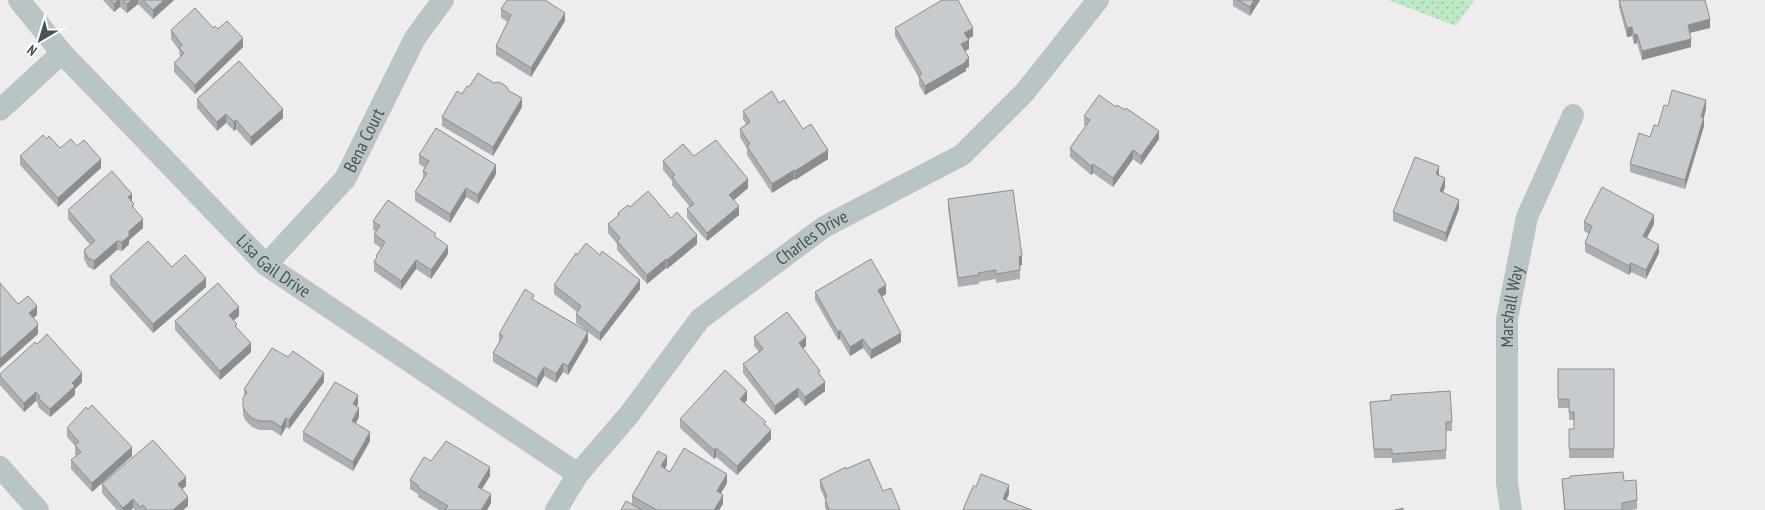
<svg xmlns="http://www.w3.org/2000/svg" width="1765" height="510" font-family="'PT Sans Narrow',sans-serif">
  <defs>
    <pattern id="grass-dots" width="8" height="8" patternUnits="userSpaceOnUse" patternTransform="scale(1.25)"><rect width="8" height="8" fill="#bee9c5"/><path d="M2 2h.1M6 6h.1" fill="none" stroke="#9cbfa3" stroke-width="1.8" stroke-linecap="round"/></pattern>
  </defs>
  <rect width="100%" height="100%" fill="#efeced"/>
  <path fill="url(#grass-dots)" d="M1388,0H1474L1456,26Z"/>
  <g fill="none" stroke-linecap="round" stroke-linejoin="round">
    <g stroke="#b9c4c7" stroke-width="22">
      <path id="s1" d="M19,0L62,53L266,265L578,474"/>
      <path d="M0,110L62,53"/>
      <path id="s2" d="M266,265L345,179L415,38L443,0"/>
      <path d="M0,467L38,510"/>
      <path id="s3" d="M556,510L578,474L628,416L700,319L824,227L962,155L1025,92L1098,0"/>
      <path id="s4" d="M1511,510L1507,483V319L1527,217L1573,115"/>
    </g>
  </g>
  <g fill="#abafb1">
    <path d="M103,0H174L153,19L138,4L127,13L120,7L114,12Z"/>
    <path d="M1233,0H1260L1250,16L1233,6Z"/>
    <path d="M1619,0H1705L1710,28L1690,33L1691,47L1642,60L1637,43L1634,44L1632,36L1627,37L1619,7Z"/>
    <path d="M501,9L565,21L531,77L496,55V46L508,22L501,18Z"/>
    <path d="M213,28L218,29L243,47L195,94L174,72V63L180,57L179,50L171,39V30Z"/>
    <path d="M895,28L973,36L968,39L969,49L965,51L969,67L966,68V71L925,95L919,85V78L895,36Z"/>
    <path d="M494,83L509,91L522,107L493,156L442,126V117L462,94L469,87Z"/>
    <path d="M197,99L283,118L251,146L236,129L234,131L226,123L217,131L197,108Z"/>
    <path d="M779,103L803,129L828,159L795,180L794,179L772,193L747,155V149L740,137V129L746,124L743,119V111Z"/>
    <path d="M1668,106L1706,109L1704,117V126L1685,189L1630,172V164L1658,126Z"/>
    <path d="M1084,116L1159,139L1141,165L1133,159L1113,187L1093,173L1091,175L1070,157V148L1086,126L1084,125Z"/>
    <path d="M47,139L60,148L101,168L58,207L20,165V156Z"/>
    <path d="M419,155L496,174L478,204L466,197L450,223L415,201V192L423,178V171L425,168L419,164Z"/>
    <path d="M694,156L748,188L734,200L739,215L707,241L687,218V209L690,207L672,185V181L663,170V161Z"/>
    <path d="M1439,176L1445,187L1443,193L1459,209L1446,242L1393,221V212Z"/>
    <path d="M948,199L1022,265L1020,266V279L996,283V279L979,282V284L958,287L948,208Z"/>
    <path d="M132,202L134,208L143,228L129,240V244L122,251L117,250L94,270L88,267L84,259V250L90,245L68,219V210Z"/>
    <path d="M630,207L671,218L697,244L667,269L666,268L647,284L617,250V244L608,233V224L618,216V213Z"/>
    <path d="M373,221L436,237L448,254L431,279L416,269L401,290L374,271V262L376,260V256L381,248L374,243V234L376,232L373,230Z"/>
    <path d="M1584,222L1654,224L1647,238L1659,253L1646,279L1631,272L1629,275L1585,252V243L1589,234L1584,231Z"/>
    <path d="M577,255H600L640,289L600,341L588,332V341L568,375L563,372L556,383L544,376L537,388L493,362V353L499,342V334L534,300L587,331L576,323V314L577,312L554,294V285Z"/>
    <path d="M110,276L206,287L153,333L110,285Z"/>
    <path d="M815,292L886,294L882,297L901,342L871,359L863,348L850,356L840,339L838,340L815,300Z"/>
    <path d="M239,316L234,320L237,328L251,352L220,380L175,330V321Z"/>
    <path d="M754,337L806,346L803,348L820,375L825,391L805,406L798,397L775,415L743,373V364L759,352L754,346Z"/>
    <path d="M1558,369H1614V458H1569V429H1574V420H1569V408H1558Z"/>
    <path d="M0,374L82,382L75,389V395L50,417L38,407V404L36,401L24,412L0,385Z"/>
    <path d="M324,382L289,429L286,427L281,436L272,430H259L252,427L245,420L243,415V398L244,397V389Z"/>
    <path d="M747,400L744,403L766,425L771,439L737,475L716,457L714,459L680,428V419Z"/>
    <path d="M1370,402L1452,422V431H1446V459L1392,463V458H1374Z"/>
    <path d="M358,404L356,406L359,417L356,423L370,441L353,471L303,441V432Z"/>
    <path d="M67,428L132,456L92,492L71,469V460L76,456L75,454V446L67,437Z"/>
    <path d="M431,461L490,476L482,489L491,503L487,510H439L418,497V494L410,489V480Z"/>
    <path d="M667,465L665,469L670,472L727,483L720,494L723,504L719,510H621L632,504V496Z"/>
    <path d="M846,469L883,491L900,510H826L825,507V499L820,488V480Z"/>
    <path d="M1562,479L1624,481L1637,500V509L1631,510H1564Z"/>
    <path d="M102,484L186,486L182,489L188,506L183,510H135L133,508L131,510H117L102,493Z"/>
  </g>
  <g fill="#8b8e90">
    <path d="M118,0H120V7L114,12V4Z"/>
    <path d="M132,0H138V4L127,13V4Z"/>
    <path d="M164,0H174L153,19V10Z"/>
    <path d="M1254,0H1260L1250,16V7Z"/>
    <path d="M565,13V21L531,77V68Z"/>
    <path d="M1710,19V28L1688,33V25Z"/>
    <path d="M1632,27V36L1627,37V28Z"/>
    <path d="M973,28V36L964,42V33Z"/>
    <path d="M1637,34V43L1634,44V35Z"/>
    <path d="M243,38V47L195,94V85Z"/>
    <path d="M1691,39V47L1642,60V51Z"/>
    <path d="M969,40V49L961,53V44Z"/>
    <path d="M969,58V67L966,68V71L925,95V86Z"/>
    <path d="M522,98V107L493,156V147Z"/>
    <path d="M1706,100V109L1701,126V117Z"/>
    <path d="M283,109V118L251,146V137Z"/>
    <path d="M226,114V123L217,131V122Z"/>
    <path d="M1704,117V126L1685,189V180Z"/>
    <path d="M236,120V129L234,131V122Z"/>
    <path d="M1159,131V139L1141,165V156Z"/>
    <path d="M828,150V159L795,180V171Z"/>
    <path d="M1133,150V159L1113,187V178Z"/>
    <path d="M101,159V168L58,207V198Z"/>
    <path d="M1093,164V173L1091,175V166Z"/>
    <path d="M496,165V174L478,204V195Z"/>
    <path d="M1439,166V175L1436,183V174Z"/>
    <path d="M794,170V179L772,193V184Z"/>
    <path d="M1445,178V187L1440,200V191Z"/>
    <path d="M748,179V188L729,204V195Z"/>
    <path d="M466,188V197L450,223V214Z"/>
    <path d="M132,194V203L128,197Z"/>
    <path d="M1459,200V209L1446,242V233Z"/>
    <path d="M739,206V215L707,241V233Z"/>
    <path d="M1654,215V224L1643,245V236Z"/>
    <path d="M143,219V228L129,240V244L122,251V242L129,231Z"/>
    <path d="M697,235V244L667,269V260Z"/>
    <path d="M117,241V250L94,270V261Z"/>
    <path d="M1659,245V253L1646,279V270Z"/>
    <path d="M448,246V254L431,279V270Z"/>
    <path d="M1022,256V265L1019,266V257Z"/>
    <path d="M666,259V268L647,284V275Z"/>
    <path d="M416,260V269L401,290V281Z"/>
    <path d="M1631,263V272L1629,275V266Z"/>
    <path d="M206,278V287L153,333V324Z"/>
    <path d="M640,280V289L600,341V333Z"/>
    <path d="M886,285V294L878,299V290Z"/>
    <path d="M37,306V315L29,322V313Z"/>
    <path d="M239,307V316L229,324V315Z"/>
    <path d="M38,325V334L0,368V359Z"/>
    <path d="M840,330V339L838,340V332Z"/>
    <path d="M588,332V341L568,375V366Z"/>
    <path d="M901,333V342L871,359V350Z"/>
    <path d="M806,337V346L799,351V343Z"/>
    <path d="M863,339V348L850,356V347Z"/>
    <path d="M251,343V352L220,380V371Z"/>
    <path d="M563,363V372L556,383V374Z"/>
    <path d="M544,367V376L537,388V379Z"/>
    <path d="M82,373V382L75,389V395L50,417V409L72,383Z"/>
    <path d="M324,373V382L289,429V420Z"/>
    <path d="M825,382V391L805,406V397Z"/>
    <path d="M798,388V397L775,415V406Z"/>
    <path d="M747,391V400L740,408V399Z"/>
    <path d="M36,392V401L24,412V403Z"/>
    <path d="M358,395V404L353,413V404Z"/>
    <path d="M359,408V417L352,430V421Z"/>
    <path d="M286,418V427L281,436V427Z"/>
    <path d="M771,430V439L737,475V466Z"/>
    <path d="M370,432V441L353,471V462Z"/>
    <path d="M132,447V456L92,492V483Z"/>
    <path d="M716,448V457L714,459V450Z"/>
    <path d="M667,456V465L661,475V466Z"/>
    <path d="M490,467V476L478,495V487Z"/>
    <path d="M727,474V483L717,500V491Z"/>
    <path d="M186,477V486L178,493V484Z"/>
    <path d="M1009,485V494L1003,508V499Z"/>
    <path d="M491,494V503L487,510H481Z"/>
    <path d="M723,495V504L719,510H714Z"/>
    <path d="M188,497V506L183,510H173Z"/>
    <path d="M133,499V508L131,510H123V508Z"/>
  </g>
  <g fill="#c7cbce" stroke="#8b8e90">
    <path d="M111,0H118L114,4Z"/>
    <path d="M123,0H132L127,4Z"/>
    <path d="M143,0H164L153,10Z"/>
    <path d="M507,0H545L565,13L531,68L496,46L511,15L501,9Z"/>
    <path d="M942,0H958L973,28L964,33L969,40L961,44L969,58L966,60V62L925,86L919,76L922,74L895,28Z"/>
    <path d="M1238,0H1254L1250,7Z"/>
    <path d="M1619,0H1705L1710,19L1688,25L1691,39L1642,51L1637,34L1634,35L1632,27L1627,28Z"/>
    <path d="M195,8L213,28L215,26L218,29L227,21L243,38L195,85L174,63L184,53L179,48L182,45L171,30Z"/>
    <path d="M239,61L283,109L251,137L236,120L234,122L226,114L217,122L197,99Z"/>
    <path d="M478,73L494,83L499,82L506,86L509,91L522,98L493,147L442,117L457,91L462,94L467,86L469,87Z"/>
    <path d="M1672,90L1706,100L1701,117H1704L1685,180L1630,164L1639,133L1650,137L1654,125L1658,126L1664,105L1668,106Z"/>
    <path d="M772,91L779,103L784,100L803,129L811,124L828,150L795,171L794,170L772,184L747,146L750,144L740,129L750,122L743,111Z"/>
    <path d="M1099,95L1116,107L1117,105L1125,110L1126,108L1159,131L1141,156L1133,150L1113,178L1093,164L1091,166L1070,148L1090,120L1084,116Z"/>
    <path d="M436,128L496,165L478,195L466,188L450,214L415,192L427,173L423,171L429,161L419,155Z"/>
    <path d="M43,135L47,139L49,136L60,148L71,139L77,146L84,140L101,159L58,198L20,156Z"/>
    <path d="M716,140L748,179L729,195L739,206L707,233L687,209L694,204L672,177L675,175L663,161L683,144L694,156Z"/>
    <path d="M1415,157L1439,166L1436,174L1445,178L1440,191L1459,200L1446,233L1393,212Z"/>
    <path d="M112,171L132,194L128,197L134,204L132,206L143,219L129,231V236L122,242L117,241L94,261L88,258L84,250L95,241L68,210Z"/>
    <path d="M1602,187L1654,215L1643,236L1659,245L1646,270L1631,263L1629,266L1585,243L1592,226L1584,222Z"/>
    <path d="M1013,190L1022,256L1019,257L1020,270L996,274V270L978,273L979,275L958,278L948,199Z"/>
    <path d="M648,191L671,218L677,212L697,235L667,260L666,259L647,275L617,241L620,238L608,224L619,215L618,213L628,205L630,207Z"/>
    <path d="M388,200L436,234L434,236L448,246L431,270L416,260L401,281L374,262L377,257L376,256L385,242L374,234L380,226L373,221Z"/>
    <path d="M148,241L172,267L185,255L206,278L153,324L110,276Z"/>
    <path d="M586,243L600,255L602,251L640,280L600,333L576,314L581,306L554,285L576,253L577,255Z"/>
    <path d="M871,259L886,285L878,290L901,333L871,350L863,339L850,347L840,330L838,332L815,292Z"/>
    <path d="M0,283L18,304L28,296L37,306L29,313L37,322L38,325L0,359Z"/>
    <path d="M218,283L239,307L229,315L237,324L235,326L251,343L220,371L175,321Z"/>
    <path d="M525,289L534,295L532,299L588,332L568,366L563,363L556,374L544,367L537,379L493,353L503,336L499,334Z"/>
    <path d="M787,312L806,337L799,343L820,371L818,372L825,382L805,397L798,388L775,406L743,364L763,349L754,337Z"/>
    <path d="M47,334L82,373L72,383L75,386L50,409L38,398L40,397L36,392L24,403L0,376V374L35,342L37,344Z"/>
    <path d="M272,348L288,357L293,351L324,373L289,420L286,418L281,427L272,421H259L252,418L245,411L243,406V398L247,392L244,389Z"/>
    <path d="M1558,369H1614V449H1569V429H1574V412H1569V399H1558Z"/>
    <path d="M725,370L747,391L740,399L766,422L764,424L771,430L737,466L716,448L714,450L680,419Z"/>
    <path d="M335,382L358,395L353,404L359,408L352,421L370,432L353,462L303,432Z"/>
    <path d="M1450,391L1452,422H1446V450L1392,454V449H1374L1370,402L1391,400V395Z"/>
    <path d="M92,405L132,447L92,483L71,460L81,452L75,445L79,442L67,428L86,407L88,409Z"/>
    <path d="M153,440L186,477L178,484L188,497L173,510H147L143,505L140,507L133,499L123,508L102,484Z"/>
    <path d="M446,441L490,467L478,487L491,494L481,510H445L448,506L418,488L419,486L410,480L424,457L431,461Z"/>
    <path d="M684,448L727,474L717,491L723,495L714,510H657L632,496L658,451L667,456L661,466L670,472Z"/>
    <path d="M869,459L883,491L891,488L900,510H829L825,498L827,497L820,480L846,467V469Z"/>
    <path d="M1623,472L1624,481L1636,480L1637,500L1622,503V510H1565L1562,479L1570,478V476Z"/>
    <path d="M981,474L1009,485L1003,499L1032,510H963L970,493L974,485L976,487Z"/>
    <path d="M626,501L642,510H621Z"/>
    <path d="M1403,508V510H1395Z"/>
  </g>
  <g text-anchor="middle" stroke-width="4.5" stroke-linejoin="round" paint-order="stroke">
    <g font-size="18" fill="#475357" stroke="#fff">
      <text dy="6" stroke="none"><textPath href="#s2" startOffset="160">Bena Court</textPath></text>
      <text dy="6" stroke="none"><textPath href="#s3" startOffset="378">Charles Drive</textPath></text>
      <text dy="6" stroke="none"><textPath href="#s1" startOffset="369">Lisa Gail Drive</textPath></text>
      <text dy="6" stroke="none"><textPath href="#s4" startOffset="204">Marshall Way</textPath></text>
    </g>
  </g>
  <g transform="translate(40 40) rotate(218)" stroke="#ffffff" stroke-width="4" paint-order="stroke">
  <path d="M0-4L9 19L0 12L-9 19Z" fill="#475357"/>
  <text y="-8" font-size="14" font-weight="bold" text-anchor="middle" fill="#475357">N</text>
  </g>
</svg>
